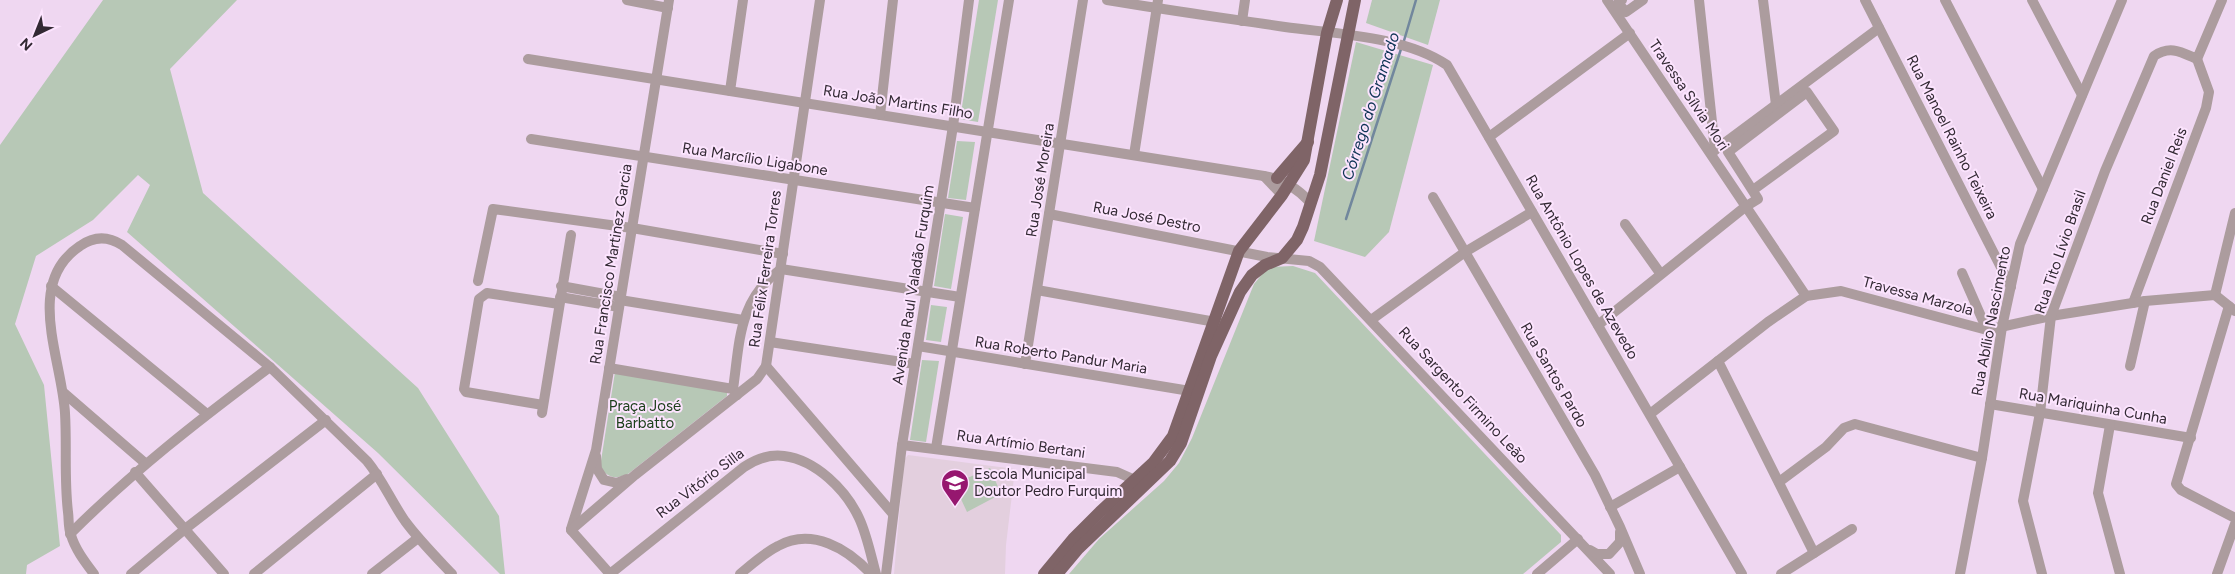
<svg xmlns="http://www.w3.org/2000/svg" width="2235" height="574" font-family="Figtree,sans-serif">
  <rect width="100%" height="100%" fill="#efd7f1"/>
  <path fill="#e3cfde" d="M908,455L1015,469L1006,545L1005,574H894L904,460Z"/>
  <g fill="#b7c8b6">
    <path d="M103,0H237L170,69L203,193L418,388L499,516L505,574H500L378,453L127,232L150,185L138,175L93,220L36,256L15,324L44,385L60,546L27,565L26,574H0V145Z"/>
    <path d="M979,0H998L978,122L960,119Z"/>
    <path d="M1372,0H1440L1428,45L1366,23Z"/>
    <path d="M1356,42L1433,65L1389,232L1365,257L1314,241Z"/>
    <path d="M957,141L975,142L966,200L948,198Z"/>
    <path d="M945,214L963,217L951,289L934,286Z"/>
    <path d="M1293,266L1315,273L1561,535V542L1523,574H1069L1099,539L1164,481L1179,463L1192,438L1254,284L1268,267Z"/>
    <path d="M931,305L947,307L941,342L926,340Z"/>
    <path d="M922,360L939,361L926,442L910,440Z"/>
    <path d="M615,372L727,392V396L628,474C615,479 609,479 600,467Z"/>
    <path d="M990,468L1001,494L967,512L954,484Z"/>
  </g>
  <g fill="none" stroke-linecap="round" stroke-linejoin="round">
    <g stroke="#71879d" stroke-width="2.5">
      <path d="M1403,44L1416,0"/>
      <path d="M1346,219L1401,49"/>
    </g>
    <g stroke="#ac9c9e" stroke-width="10">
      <path d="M627,0L668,8"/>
      <path d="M1107,0C1166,10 1225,18 1285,27C1336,34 1404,36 1447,65L1742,574"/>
      <path d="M1607,0L1806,296"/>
      <path d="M1622,0L1618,3L1626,12L1643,0"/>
      <path d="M1699,0L1715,150"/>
      <path d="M1763,0L1776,105"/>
      <path d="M1865,0L2011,287"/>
      <path d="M1945,0L2043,189"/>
      <path d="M2032,0L2082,95"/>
      <path d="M1242,21L1245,0"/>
      <path d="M528,59L1264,176C1283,179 1297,188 1310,202"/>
      <path d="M730,91L743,0"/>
      <path d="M880,115L893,0"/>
      <path d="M1489,137L1630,33"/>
      <path d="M531,139L975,208"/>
      <path d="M1711,153L1879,28"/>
      <path d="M1134,155L1158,0"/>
      <path d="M1264,176L1282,195"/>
      <path d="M1433,197L1595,475L1620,527L1640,574"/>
      <path d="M1049,214L1267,257L1309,261L1320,267L1610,574"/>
      <path d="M1625,224L1660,273"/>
      <path d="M1962,273L1987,330"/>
      <path d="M478,281L493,209L632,228L783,254"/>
      <path d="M51,286L207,414"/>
      <path d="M561,286L621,297"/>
      <path d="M1037,290L1221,323"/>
      <path d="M2215,295L2235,213"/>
      <path d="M2215,295L2235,311"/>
      <path d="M560,297L619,307"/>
      <path d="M620,300L743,320"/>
      <path d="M2133,303L2206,108L2209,92L2197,59"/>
      <path d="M2229,306L2176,484L2181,490L2235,518"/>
      <path d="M1371,320L1465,252L1532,212"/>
      <path d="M1598,325L1745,207L1758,199L1728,152L1807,92L1834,131L1753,190"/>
      <path d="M770,342L915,364"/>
      <path d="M918,346L1196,392"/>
      <path d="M1718,361L1814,553"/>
      <path d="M1025,364L1083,0"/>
      <path d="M766,366L893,514"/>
      <path d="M2130,366L2145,301"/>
      <path d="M609,368L733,389L737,395"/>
      <path d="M733,389C740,341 738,300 781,269L960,297"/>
      <path d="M64,393L145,463"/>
      <path d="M1990,404L2191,438"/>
      <path d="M543,405L466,392L464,389L479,299L487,293L559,304"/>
      <path d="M542,413L571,235"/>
      <path d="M1650,414L1768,322L1806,296L1841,291L1987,330L2051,316L2145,301L2215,295"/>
      <path d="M2110,425L2098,493L2120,574"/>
      <path d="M902,445L1117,472L1135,480"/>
      <path d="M936,448L1009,0"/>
      <path d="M596,456L597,469L604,480L617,483L627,479"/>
      <path d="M135,472L224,574"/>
      <path d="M1779,482L1826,447L1844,428L1855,424L1982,458"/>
      <path d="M1610,507L1680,467"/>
      <path d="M571,529L596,450L669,0"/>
      <path d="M571,530L635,475L757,379L766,366L820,0"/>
      <path d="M571,530L610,574"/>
      <path d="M70,534C132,472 200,419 270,367"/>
      <path d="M1590,550L1597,554H1609L1620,542V532"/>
      <path d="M94,574C85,562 75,549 71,535C68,528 69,519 68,512C64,479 67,446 65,413C62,359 24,283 80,246C94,236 108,236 122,245L270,367L367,461C382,479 391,501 405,521C419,540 436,557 452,574"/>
      <path d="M131,574L185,529L326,420"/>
      <path d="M254,574L377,474"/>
      <path d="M372,574L418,538"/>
      <path d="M610,574L744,467C756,459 769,454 784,456C816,460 846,490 859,518C867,535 871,556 876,574"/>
      <path d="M740,574C752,564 764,553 778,546C812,527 848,549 871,574"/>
      <path d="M886,574L902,445L953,126L969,0"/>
      <path d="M1537,574L1578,539"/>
      <path d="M1781,574L1852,529"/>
      <path d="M1960,574L1982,458L2002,327L2020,244L2122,0"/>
      <path d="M2042,574L2023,501L2040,413L2051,316L2105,171L2154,56C2170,45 2181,52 2197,59L2222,0"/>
      <path d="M2217,574L2235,524"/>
    </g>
    <g stroke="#7f6467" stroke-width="12">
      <path d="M1277,178L1308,142"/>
      <path d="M1044,574L1073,539L1100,512L1153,463L1173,436L1239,251L1282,195L1304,160L1327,33L1337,0"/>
      <path d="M1057,574L1078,549L1170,461L1181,443L1211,356L1240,292L1252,275L1265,265L1282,258L1297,240L1303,227L1320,175L1355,0"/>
    </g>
  </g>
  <defs>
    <g id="school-pin" transform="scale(1.4375)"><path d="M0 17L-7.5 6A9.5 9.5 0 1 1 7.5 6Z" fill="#96176f" stroke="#fce4fe"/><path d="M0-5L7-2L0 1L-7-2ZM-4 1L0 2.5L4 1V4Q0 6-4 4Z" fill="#fff"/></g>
  </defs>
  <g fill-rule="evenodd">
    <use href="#school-pin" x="955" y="483"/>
  </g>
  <g text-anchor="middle" stroke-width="4" stroke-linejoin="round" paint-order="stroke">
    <g font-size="15" fill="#322933" stroke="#fce4fe">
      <text transform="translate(1689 95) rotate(56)" y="5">Travessa Sílvia Mori</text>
      <text transform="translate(898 102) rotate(9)" y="5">Rua João Martins Filho</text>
      <text transform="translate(1952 137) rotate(63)" y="5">Rua Manoel Rainho Teixeira</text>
      <text transform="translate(755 159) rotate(9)" y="5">Rua Marcílio Ligabone</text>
      <text transform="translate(2164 176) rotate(-69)" y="5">Rua Daniel Reis</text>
      <text transform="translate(1040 180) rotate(-81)" y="5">Rua José Moreira</text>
      <text transform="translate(1147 217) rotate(11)" y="5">Rua José Destro</text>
      <text transform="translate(2060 252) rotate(-71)" y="5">Rua Tito Lívio Brasil</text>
      <text transform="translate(611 264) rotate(-81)" y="5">Rua Francisco Martinez Garcia</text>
      <text transform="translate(1582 267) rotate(60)" y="5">Rua Antônio Lopes de Azevedo</text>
      <text transform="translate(765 269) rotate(-82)" y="5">Rua Félix Ferreira Torres</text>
      <text transform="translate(913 285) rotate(-81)" y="5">Avenida Raul Valadão Furquim</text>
      <text transform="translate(1918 296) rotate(15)" y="5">Travessa Marzola</text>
      <text transform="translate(1991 321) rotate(-79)" y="5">Rua Abílio Nascimento</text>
      <text transform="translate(1061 355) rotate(9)" y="5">Rua Roberto Pandur Maria</text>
      <text transform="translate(1554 375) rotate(60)" y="5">Rua Santos Pardo</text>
      <text transform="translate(1463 395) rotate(47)" y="5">Rua Sargento Firmino Leão</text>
      <text transform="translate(2093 406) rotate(10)" y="5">Rua Mariquinha Cunha</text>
      <text transform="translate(1021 444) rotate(8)" y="5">Rua Artímio Bertani</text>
      <text transform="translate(700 483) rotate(-37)" y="5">Rua Vitório Silla</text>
    </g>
    <g font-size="15" fill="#1d401c" stroke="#fce4fe">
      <text x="645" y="411">Praça José<tspan x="645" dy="17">Barbatto</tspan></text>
    </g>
    <g font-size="15" fill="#322933" stroke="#fce4fe" text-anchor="start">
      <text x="974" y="479">Escola Municipal<tspan x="974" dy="17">Doutor Pedro Furquim</tspan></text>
    </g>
    <g font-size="16" font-style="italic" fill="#0d3354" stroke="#fce4fe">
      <text transform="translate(1370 106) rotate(-72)" y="6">Córrego do Gramado</text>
    </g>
  </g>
  <g transform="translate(35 35) rotate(223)" stroke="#fce4fe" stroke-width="4" paint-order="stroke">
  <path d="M0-4L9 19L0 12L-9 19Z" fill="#322933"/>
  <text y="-8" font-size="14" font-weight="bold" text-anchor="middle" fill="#322933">N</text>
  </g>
</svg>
